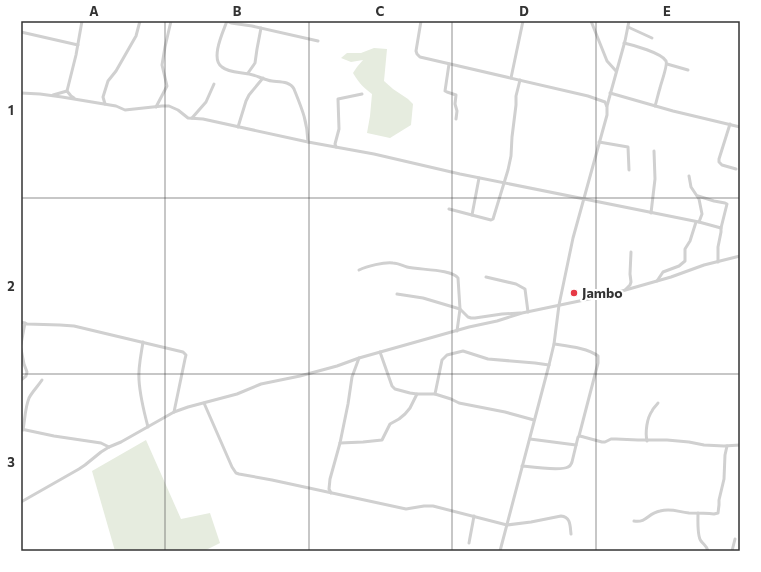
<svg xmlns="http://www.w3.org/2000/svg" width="761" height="572" font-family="Commissioner,sans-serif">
  <rect width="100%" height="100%" fill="#fff"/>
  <g fill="#e6ecdf">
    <path d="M374,48L387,49L384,81L393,89L408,99L413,104L411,125L390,138L367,133L370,116L372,94C363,87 359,83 353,73L357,67L363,60L351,62L341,58L347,53H361Z"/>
    <path d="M146,440L181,519L210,513L220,543L204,551H115L92,471Z"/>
  </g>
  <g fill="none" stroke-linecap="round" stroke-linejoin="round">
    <g stroke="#d0d0d0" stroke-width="3">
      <path d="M227,21C223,32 210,59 222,67C229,73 240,72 249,74C256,75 264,80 272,81C280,82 290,81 294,89C302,109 307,120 308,142"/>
      <path d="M227,21L231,23L252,26L318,41"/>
      <path d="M421,21L416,51L417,54L420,57L588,96L605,102L607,107V115L573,238L559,305L554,344L549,365L500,551"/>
      <path d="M591,21L607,61L616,71"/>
      <path d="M628,27L652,38"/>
      <path d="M21,32L78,45"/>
      <path d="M624,43C633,45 662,53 666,61C668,65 661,83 660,88C658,94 657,100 655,106"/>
      <path d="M449,64L445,91L447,92L456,95L455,104L457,111L456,119"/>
      <path d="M667,64L688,70"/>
      <path d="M248,73L255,63L257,49L261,28"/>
      <path d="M511,78L523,21"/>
      <path d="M21,93L40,94L62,97L116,106L125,110L162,106H169L178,110L188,118L203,119L308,142L374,154L460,174L699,222L721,228"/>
      <path d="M610,93L673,111L740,127"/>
      <path d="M53,95L67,91"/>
      <path d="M74,98L71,96L67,91L76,55L82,21"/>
      <path d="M105,104L103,97L108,81L116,71L136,36L140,21"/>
      <path d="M607,106L625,41L629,21"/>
      <path d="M156,107L167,86L162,65L165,47L171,21"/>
      <path d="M192,118L206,102L214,84"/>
      <path d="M730,124L719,159V162L722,165L736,169"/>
      <path d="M238,127L246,101L249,95L263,78"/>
      <path d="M599,142L628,147L629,170"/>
      <path d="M336,147L335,144L339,129L338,99L362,94"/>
      <path d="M689,176L691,187L699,199L702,214L699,222"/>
      <path d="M698,196L714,201L725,203L727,204L721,228V232L718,247V262"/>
      <path d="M449,209L491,220L493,219L508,170L511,156L512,137L516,105V96L520,80"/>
      <path d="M651,213L655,179L654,151"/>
      <path d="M472,215L479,178"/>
      <path d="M359,270C367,266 384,262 393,263C398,263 403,266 407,267C419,270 452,269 458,278L460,309L457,331"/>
      <path d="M486,277L516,284L525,289L528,312"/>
      <path d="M657,281L663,272L679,266L685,261V249L690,241L696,222"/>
      <path d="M626,289L630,285L631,282L630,274L631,252"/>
      <path d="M397,294L423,298L460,309L468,317L471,318H475L502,314L520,313"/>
      <path d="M21,322L27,324L60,325L74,326L183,352L186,355L185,359L174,412"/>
      <path d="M143,342C141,355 138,368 139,380C140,396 144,412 148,427"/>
      <path d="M21,344L25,323"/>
      <path d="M554,344C567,346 588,348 598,356V363L579,436"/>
      <path d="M21,349L24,364L27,372L26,376L21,380"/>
      <path d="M380,352L392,386L395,389L410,393L417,394H435L451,399L459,403L505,412L534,420"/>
      <path d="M435,394L442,360L447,355L463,351L488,359L535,363L549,365"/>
      <path d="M204,403L232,467L236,473L239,474L272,480L406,509L424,506H433L507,525L531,522L561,516C571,517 570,526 571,534"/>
      <path d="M21,429L54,436L101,443L109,447"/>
      <path d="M23,430C25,419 25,408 29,398C32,392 38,386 42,380"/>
      <path d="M530,439L576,445"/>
      <path d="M647,441C645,432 647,418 652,411C653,408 656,406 658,403"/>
      <path d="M340,443L363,442L382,440L390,424L399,419L405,414L410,408L417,394"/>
      <path d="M522,466C531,467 561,471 568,467C571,466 571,464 572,462L578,437L580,436L602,442H605L611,439H616L638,440H667L689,442L704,445L724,446L740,445"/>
      <path d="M331,493L329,489L330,479L340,443L348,404L352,377L359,358"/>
      <path d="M21,502L79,469L85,465L101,452L109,447L121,442L174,412L188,407L237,394L261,384L300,376L337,366L359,358L469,327L497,321L522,313L608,295L671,277L704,265L740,256"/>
      <path d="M698,513C698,519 697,536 701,541C704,545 707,546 708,551"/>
      <path d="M634,521C647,523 648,513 660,511C672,508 678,512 689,513C697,513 706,513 714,514L718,513L719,505V500L724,479L725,455L727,446"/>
      <path d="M469,543L474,516"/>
      <path d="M732,551L735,539"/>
    </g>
  </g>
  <path fill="none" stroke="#333" stroke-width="1" stroke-opacity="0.55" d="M165,21V551M309,21V551M452,21V551M596,21V551M21,198H740M21,374H740"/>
  <circle fill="#e63946" stroke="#fff" stroke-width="1.5" cx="574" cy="293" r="4"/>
  <g text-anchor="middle" stroke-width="4" stroke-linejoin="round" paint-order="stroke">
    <g font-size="14" font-weight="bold" fill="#333" stroke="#fff" text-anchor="start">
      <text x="582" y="298">Jambo</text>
    </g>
  </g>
  <rect width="761" height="572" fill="none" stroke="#ffffff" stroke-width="44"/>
  <rect x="22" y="22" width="717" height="528" fill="none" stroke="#333" stroke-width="1.5"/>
  <g font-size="13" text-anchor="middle" font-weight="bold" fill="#333">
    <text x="94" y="16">A</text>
    <text x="237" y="16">B</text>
    <text x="380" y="16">C</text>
    <text x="524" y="16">D</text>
    <text x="667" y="16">E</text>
    <text x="11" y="115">1</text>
    <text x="11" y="291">2</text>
    <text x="11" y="467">3</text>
  </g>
</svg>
